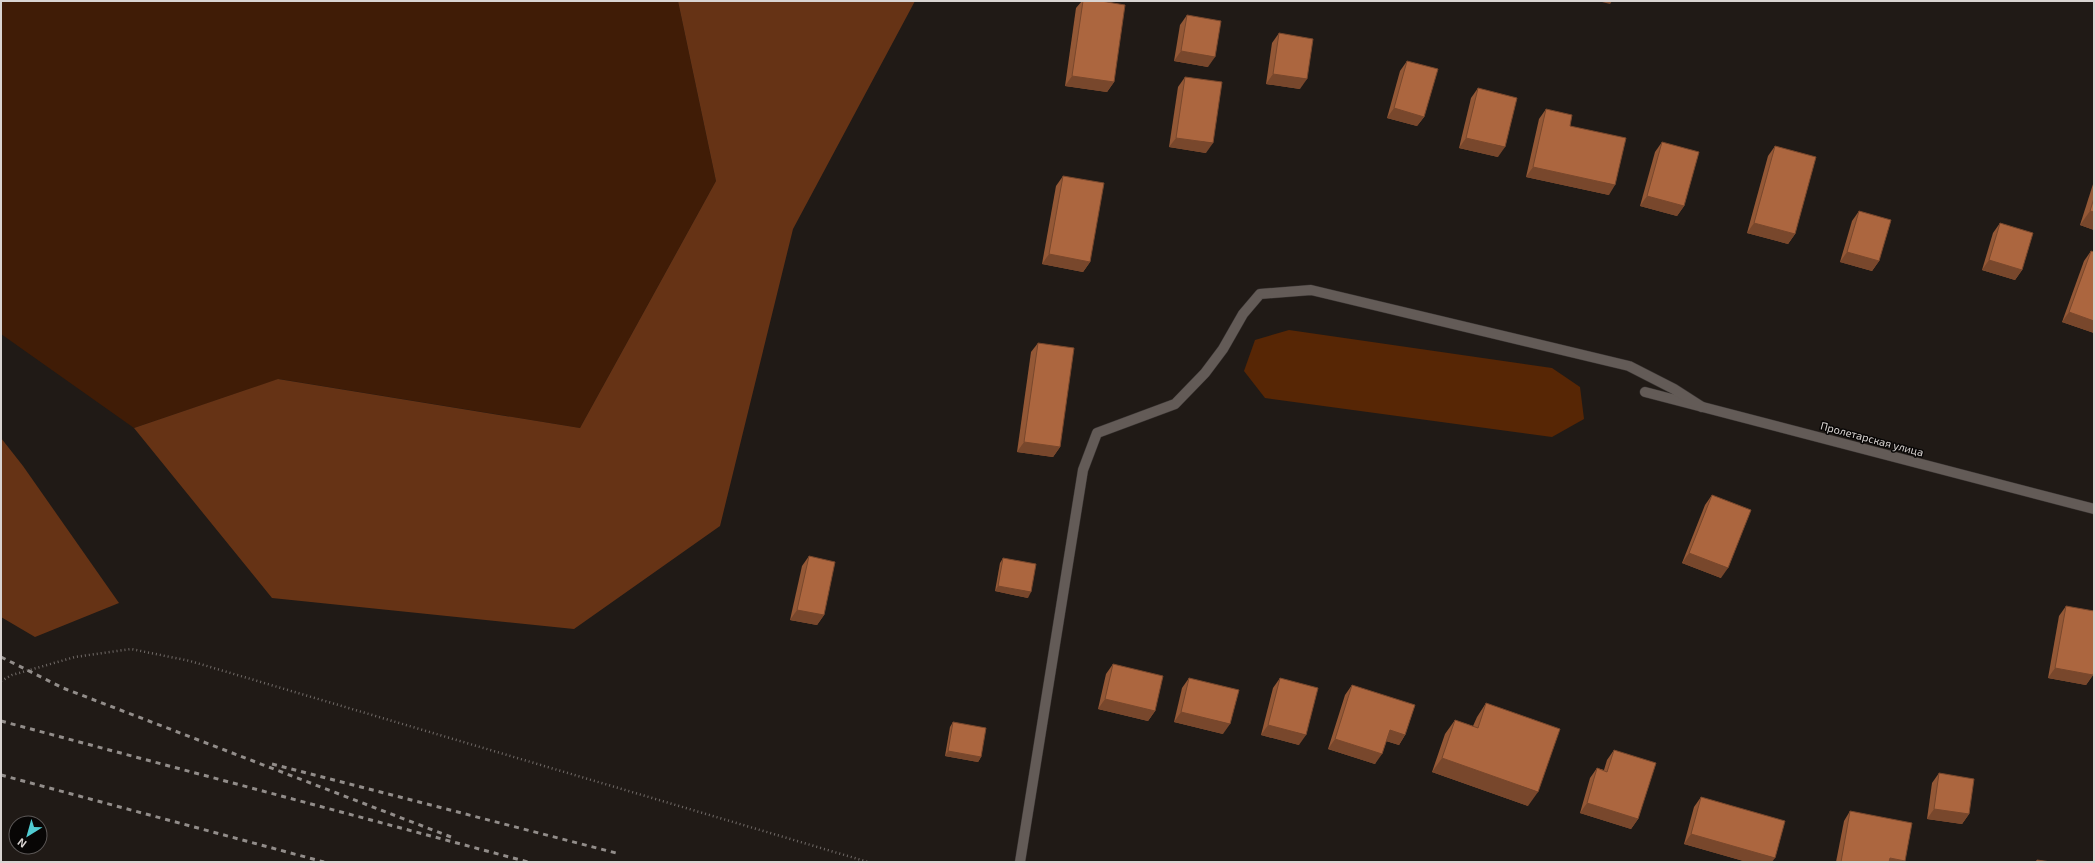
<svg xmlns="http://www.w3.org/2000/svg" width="2095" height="863" font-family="'Exo 2',sans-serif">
  <rect width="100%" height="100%" fill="#201a16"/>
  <path fill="#401c06" d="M1,1H678L716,181L580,428L279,379L134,428L1,334Z"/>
  <g fill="#663315">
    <path d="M678,1H915L793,229L720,526L574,629L272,598L134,428L278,379L580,428L716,181Z"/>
    <path d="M1,438L23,466L119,603L35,637L1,617Z"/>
  </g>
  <path fill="#572605" d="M1289,330L1552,368L1580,387L1584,419L1552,437L1265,398L1244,371L1255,340Z"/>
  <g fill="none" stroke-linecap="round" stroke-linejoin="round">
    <g stroke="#383331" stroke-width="11">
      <g id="street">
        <path d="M1645,392L2094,509"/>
        <path d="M1020,862L1083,470L1097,433L1175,404L1205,373L1223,349L1243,314L1260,294L1311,290L1629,366L1674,389L1702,407"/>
      </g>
    </g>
    <path stroke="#716b68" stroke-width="2.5" stroke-dasharray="1 3" stroke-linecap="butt" d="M1,681L12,675L75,657L131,649L190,661L868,862"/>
    <use href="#street" stroke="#635b57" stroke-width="10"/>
    <g stroke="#928d8a" stroke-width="3" stroke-dasharray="5 5" stroke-linecap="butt">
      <path d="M1,657L63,688L451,837"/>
      <path d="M1,721L528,862"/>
      <path d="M272,764L620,854"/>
      <path d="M1,775L324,862"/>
    </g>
  </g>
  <g fill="#945836">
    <path d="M1082,1H1101L1114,82L1107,92L1065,86L1076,8Z"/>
    <path d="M1187,15L1208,67L1174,61L1180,25Z"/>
    <path d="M1279,33L1300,89L1266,84L1272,43Z"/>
    <path d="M1407,61L1424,117L1417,126L1387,118L1400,71Z"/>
    <path d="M1185,77L1206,153L1169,147L1178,87Z"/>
    <path d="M1478,88L1498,157L1459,148L1471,98Z"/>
    <path d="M1546,109L1570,126L1609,195L1526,177L1539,119Z"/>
    <path d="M1662,142L1684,206L1677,216L1640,206L1655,152Z"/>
    <path d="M1775,146L1795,234L1788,244L1747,233L1768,156Z"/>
    <path d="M1063,176L1090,262L1083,272L1042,264L1056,186Z"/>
    <path d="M2094,181V230L2080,225Z"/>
    <path d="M1859,211L1879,261L1872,271L1840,262L1852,221Z"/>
    <path d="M2000,223L2022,270L2015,280L1982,270L1993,233Z"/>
    <path d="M2091,251L2094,252V333L2062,322L2084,261Z"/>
    <path d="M1038,343L1060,447L1053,457L1017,452L1031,352Z"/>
    <path d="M1712,495L1721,578L1682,563L1705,505Z"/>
    <path d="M809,556L824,615L817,625L790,620L802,566Z"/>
    <path d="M1003,558L1028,598L995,591L1000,563Z"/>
    <path d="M2066,606L2093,675L2086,685L2048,678L2059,616Z"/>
    <path d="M1113,664L1155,711L1148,721L1098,709L1106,674Z"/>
    <path d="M1189,678L1223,734L1174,722L1182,688Z"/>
    <path d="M1280,678L1299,745L1261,735L1273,688Z"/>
    <path d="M1352,685L1405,735L1399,745L1386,741L1375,764L1328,749L1345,695Z"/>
    <path d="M1486,703L1528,806L1432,772L1445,734L1455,720L1473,726L1477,717Z"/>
    <path d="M953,722L981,757L978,762L945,756L950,727Z"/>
    <path d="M1614,750L1638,819L1631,829L1580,813L1590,778L1597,768L1604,770L1607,760Z"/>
    <path d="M1939,773L1969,814L1962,824L1927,819L1932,783Z"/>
    <path d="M1701,797L1772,862H1747L1684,844L1694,807Z"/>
    <path d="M1850,811L1905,861L1904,862H1836L1844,821Z"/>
  </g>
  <g fill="#78472c">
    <path d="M1598,1H1612L1610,4Z"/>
    <path d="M1181,51L1215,57L1208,67L1174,61Z"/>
    <path d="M1273,74L1307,79L1300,89L1266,84Z"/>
    <path d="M1072,76L1114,82L1107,92L1065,86Z"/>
    <path d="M1394,108L1424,117L1417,126L1387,118Z"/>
    <path d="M1176,138L1213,143L1206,153L1169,147Z"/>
    <path d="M1466,138L1505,147L1498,157L1459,148Z"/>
    <path d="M1533,167L1615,185L1609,195L1526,177Z"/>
    <path d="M1647,196L1684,206L1677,216L1640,206Z"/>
    <path d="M2090,211L2094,212V230L2080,225Z"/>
    <path d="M1754,223L1795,234L1788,244L1747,233Z"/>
    <path d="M1847,252L1879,261L1872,271L1840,262Z"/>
    <path d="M1049,254L1090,262L1083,272L1042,264Z"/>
    <path d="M1989,260L2022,270L2015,280L1982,270Z"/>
    <path d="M2069,312L2094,321V333L2062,322Z"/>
    <path d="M1024,442L1060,447L1053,457L1017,452Z"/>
    <path d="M1689,553L1728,568L1721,578L1682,563Z"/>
    <path d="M998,586L1031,592L1028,598L995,591Z"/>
    <path d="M797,610L824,615L817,625L790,620Z"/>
    <path d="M2055,668L2093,675L2086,685L2048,678Z"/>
    <path d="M1105,699L1155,711L1148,721L1098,709Z"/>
    <path d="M1181,712L1230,724L1223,734L1174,722Z"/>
    <path d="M1268,725L1306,735L1299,745L1261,735Z"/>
    <path d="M1390,730L1405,735L1399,745L1383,740Z"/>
    <path d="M1335,739L1382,754L1375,764L1328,749Z"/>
    <path d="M948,751L981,757L978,762L945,756Z"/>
    <path d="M1442,758L1538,792L1528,806L1432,772Z"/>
    <path d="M1587,803L1638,819L1631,829L1580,813Z"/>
    <path d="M1934,809L1969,814L1962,824L1927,819Z"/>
    <path d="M1691,834L1775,858L1772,862H1747L1684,844Z"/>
    <path d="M1890,858L1905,861L1904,862H1887Z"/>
  </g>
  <g fill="#ac663f" stroke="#78472c">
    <path d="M1083,1H1101L1125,5L1114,82L1072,76Z"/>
    <path d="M1187,15L1221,21L1215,57L1181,51Z"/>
    <path d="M1279,33L1313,39L1307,79L1273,74Z"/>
    <path d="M1407,61L1438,69L1424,117L1394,108Z"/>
    <path d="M1185,77L1222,82L1213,143L1176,138Z"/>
    <path d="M1478,88L1517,98L1505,147L1466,138Z"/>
    <path d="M1546,109L1572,115L1570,126L1626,138L1615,185L1533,167Z"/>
    <path d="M1662,142L1699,152L1684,206L1647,196Z"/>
    <path d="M1775,146L1816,157L1795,234L1754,223Z"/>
    <path d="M1063,176L1104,183L1090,262L1049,254Z"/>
    <path d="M2094,198V212L2090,211Z"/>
    <path d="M1859,211L1891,220L1879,261L1847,252Z"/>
    <path d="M2000,223L2033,233L2022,270L1989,260Z"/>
    <path d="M2091,251L2094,252V321L2069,312Z"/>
    <path d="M1038,343L1074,348L1060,447L1024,442Z"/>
    <path d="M1712,495L1751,510L1728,568L1689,553Z"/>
    <path d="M809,556L835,562L824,615L797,610Z"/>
    <path d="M1003,558L1036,564L1031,592L998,586Z"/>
    <path d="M2066,606L2094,611V671L2093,675L2055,668Z"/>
    <path d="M1113,664L1163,676L1155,711L1105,699Z"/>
    <path d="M1189,678L1239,690L1230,724L1181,712Z"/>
    <path d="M1280,678L1318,688L1306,735L1268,725Z"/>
    <path d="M1352,685L1415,705L1405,735L1390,730L1382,754L1335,739Z"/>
    <path d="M1486,703L1560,729L1538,792L1442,758L1455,720L1478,728Z"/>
    <path d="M953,722L986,728L981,757L948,751Z"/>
    <path d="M1614,750L1656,763L1638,819L1587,803L1597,768L1607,772Z"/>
    <path d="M1939,773L1974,779L1969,814L1934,809Z"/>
    <path d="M1701,797L1785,821L1775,858L1691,834Z"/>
    <path d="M1850,811L1912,823L1905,861L1890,858L1889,862H1841Z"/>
    <path d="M2037,860L2051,862H2036Z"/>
  </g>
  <g text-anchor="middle" stroke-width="3" stroke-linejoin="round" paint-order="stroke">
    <g font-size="11" fill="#d9d4d2" stroke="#080605">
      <text transform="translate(1872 439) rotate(15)" y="4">Пролетарская улица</text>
    </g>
  </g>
  <rect width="2095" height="863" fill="none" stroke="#d9d4d2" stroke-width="4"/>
  <g transform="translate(28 835) rotate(217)"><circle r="19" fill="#080605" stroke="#5c5857"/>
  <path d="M0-3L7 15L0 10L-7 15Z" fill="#51ccd2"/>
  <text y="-6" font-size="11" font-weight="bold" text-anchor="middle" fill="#d9d4d2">N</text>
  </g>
</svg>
